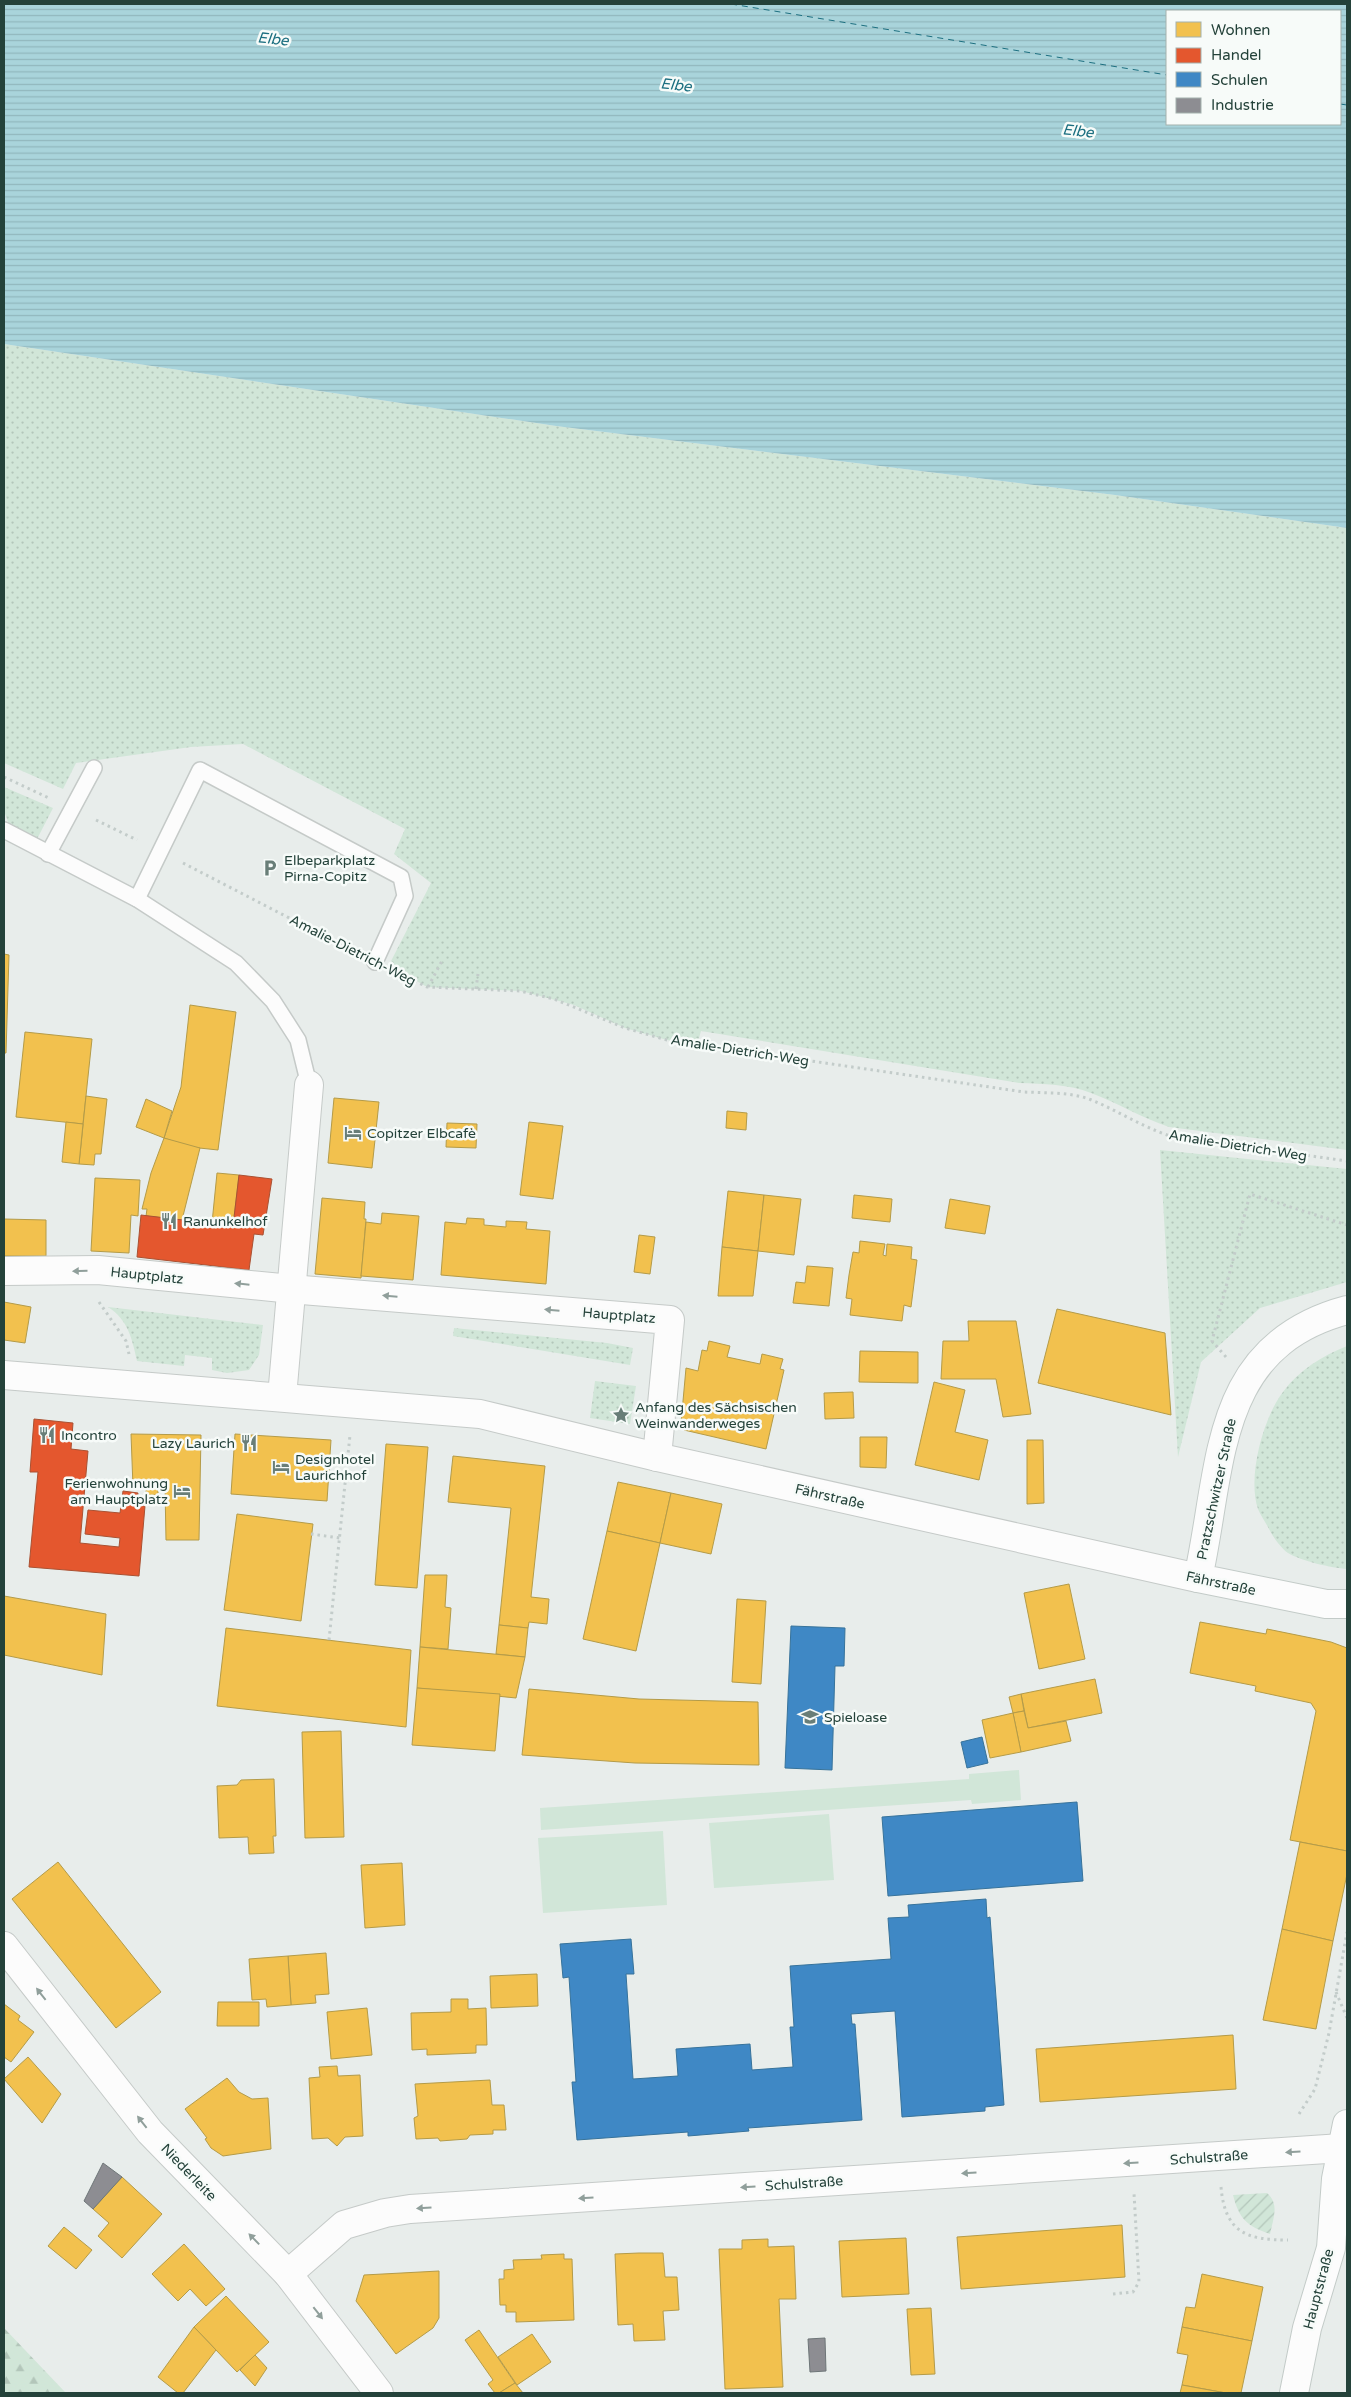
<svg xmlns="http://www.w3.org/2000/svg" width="1351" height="2397" font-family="'Varela Round',sans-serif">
  <defs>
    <pattern id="grass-dots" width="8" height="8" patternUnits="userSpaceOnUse" patternTransform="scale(1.25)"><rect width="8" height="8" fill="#d1e6d8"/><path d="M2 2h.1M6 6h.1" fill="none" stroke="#b3c6ba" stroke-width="1.8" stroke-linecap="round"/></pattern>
    <pattern id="forest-firs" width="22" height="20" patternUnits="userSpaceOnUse" patternTransform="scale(1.25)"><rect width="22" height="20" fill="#d1e6d8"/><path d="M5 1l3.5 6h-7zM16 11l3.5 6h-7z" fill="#b3c6ba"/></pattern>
    <pattern id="garden-furrows" width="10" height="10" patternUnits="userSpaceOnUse" patternTransform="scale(1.25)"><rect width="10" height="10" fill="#d1e6d8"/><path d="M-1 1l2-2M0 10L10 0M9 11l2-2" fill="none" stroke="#b3c6ba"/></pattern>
    <pattern id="water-rules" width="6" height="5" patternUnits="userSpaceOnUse" patternTransform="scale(1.25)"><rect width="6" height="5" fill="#a9d4db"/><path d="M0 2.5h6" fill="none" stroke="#91b7bd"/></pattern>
  </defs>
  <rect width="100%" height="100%" fill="#e8edeb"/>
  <g fill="url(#grass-dots)">
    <path d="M4,344L556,426L1115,495L1347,528V1150L1169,1127C1142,1118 1118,1103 1091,1093C1069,1084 1043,1084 1019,1083L701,1031L697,1045L667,1040L625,1028L574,1005L521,991L427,987L389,965L431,883L394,854L405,829L243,744L191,747L76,763L63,789L4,763Z"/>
    <path d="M4,787L53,808L35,843L12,833L4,811Z"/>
    <path d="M1160,1150L1347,1169V1282L1260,1308L1201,1362L1178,1457Z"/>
    <path d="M108,1307L263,1325L259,1355L249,1370L227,1373L212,1370V1358L185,1355L184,1366L137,1361C132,1338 128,1320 108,1307Z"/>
    <path d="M454,1328L607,1343L633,1348L630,1365L453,1336Z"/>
    <path d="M1347,1346V1569C1332,1568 1301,1561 1288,1553C1281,1548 1273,1537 1269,1529C1266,1523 1261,1516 1258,1509C1247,1477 1263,1418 1283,1392C1299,1370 1322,1356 1347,1346Z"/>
    <path d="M595,1381L636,1386L630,1424L590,1418Z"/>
  </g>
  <path fill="url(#forest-firs)" d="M4,2328L65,2392L64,2393H4Z"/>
  <path fill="url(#garden-furrows)" d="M1267,2193C1280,2204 1273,2219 1270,2234C1247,2226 1239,2219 1233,2195Z"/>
  <g fill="#d1e6d8">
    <path d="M1019,1770L1021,1800L972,1804L971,1800L541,1830L540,1808L969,1779V1774Z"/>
    <path d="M829,1814L834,1880L714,1888L709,1823Z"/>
    <path d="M663,1831L667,1905L543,1913L538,1838Z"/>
  </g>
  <path fill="url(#water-rules)" fill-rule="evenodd" d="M4,4H1347V528L1115,495L556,426L4,344ZM1167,11H1340V124H1167Z"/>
  <g fill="#f2c14e" stroke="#b49b48">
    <path d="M4,954L9,955L6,1053H4Z"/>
    <path d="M190,1005L236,1012L218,1150L190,1147L164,1138L181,1087Z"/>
    <path d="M25,1032L92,1039L83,1124L16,1117Z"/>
    <path d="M86,1096L107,1099L101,1154H95L94,1165L79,1164Z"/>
    <path d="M334,1098L379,1102L372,1168L328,1163Z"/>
    <path d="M146,1099L172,1111L164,1138L136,1127Z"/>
    <path d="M727,1111L747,1113L746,1130L726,1128Z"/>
    <path d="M66,1122L83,1124L79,1164L62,1162Z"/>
    <path d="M529,1122L563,1126L553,1199L520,1195Z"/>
    <path d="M447,1123L477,1124L476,1148L446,1147Z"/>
    <path d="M164,1138L200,1148L182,1220L146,1216L147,1209H142L151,1173Z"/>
    <path d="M217,1173L239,1175L233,1226L212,1223Z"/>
    <path d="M95,1178L140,1180L138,1216L131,1215L129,1253L91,1251Z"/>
    <path d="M728,1191L764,1195L758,1251L722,1247Z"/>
    <path d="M764,1195L801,1199L794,1255L758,1251Z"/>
    <path d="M854,1195L892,1199L890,1222L852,1218Z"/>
    <path d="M322,1198L365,1202L364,1219H366L361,1278L315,1274Z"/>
    <path d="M950,1199L990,1206L985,1234L945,1228Z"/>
    <path d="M382,1213L419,1216L413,1280L361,1276L366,1222L381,1224Z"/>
    <path d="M467,1218L484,1219V1225L506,1227V1221L527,1222L526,1229L550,1231L546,1284L441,1275L445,1222L466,1224Z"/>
    <path d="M4,1219L46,1220V1256H4Z"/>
    <path d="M639,1235L655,1237L650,1274L634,1272Z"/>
    <path d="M860,1241L885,1244L883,1255L886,1256L887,1244L912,1247L911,1259L917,1260L911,1307L904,1305L902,1321L850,1315L852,1299L846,1298L849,1275L853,1252L859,1253Z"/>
    <path d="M722,1247L758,1251L753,1296H718Z"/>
    <path d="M807,1266L833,1268L829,1306L793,1303L796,1282L805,1283Z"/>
    <path d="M4,1302L31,1307L25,1343L4,1340Z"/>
    <path d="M1057,1309L1165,1333L1171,1415L1038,1383Z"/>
    <path d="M968,1321H1016L1031,1414L1003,1417L996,1379H941L943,1341H969Z"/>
    <path d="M709,1341L730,1346L727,1357L760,1364L762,1354L783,1359L780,1369L784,1370L766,1449L684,1430L685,1424L681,1423L686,1368L698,1371L702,1350L707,1351Z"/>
    <path d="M860,1351L918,1352V1383L859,1382Z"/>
    <path d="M934,1382L965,1390L955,1432L988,1440L979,1480L915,1465Z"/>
    <path d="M853,1392L854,1418L825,1419L824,1393Z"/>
    <path d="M131,1434L201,1435L199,1540H166L165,1487H158V1495H146V1487H133Z"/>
    <path d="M235,1434L331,1440L327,1501L231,1494Z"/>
    <path d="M860,1437H887L886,1468L860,1467Z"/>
    <path d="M1027,1440H1043L1044,1503L1027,1504Z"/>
    <path d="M386,1444L428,1447L417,1588L375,1585Z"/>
    <path d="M453,1456L545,1466L531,1597L549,1599L547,1624L529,1622L528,1628L499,1625L511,1508L448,1502Z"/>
    <path d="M618,1482L671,1493L660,1543L607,1531Z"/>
    <path d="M671,1493L722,1504L711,1554L660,1543Z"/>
    <path d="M237,1514L313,1524L301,1621L224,1610Z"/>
    <path d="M607,1531L660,1543L636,1651L583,1639Z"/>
    <path d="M425,1575H447L445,1607L451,1608L448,1649L420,1647Z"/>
    <path d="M1069,1584L1085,1659L1039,1669L1024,1593Z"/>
    <path d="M4,1596L106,1614L102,1675L4,1655Z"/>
    <path d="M737,1599L766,1601L761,1684L732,1682Z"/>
    <path d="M1200,1622L1266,1634L1267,1629L1331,1642L1347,1648V1851L1290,1840L1316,1711L1311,1703L1255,1691L1256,1686L1190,1673Z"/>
    <path d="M499,1625L528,1628L525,1657L496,1654Z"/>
    <path d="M226,1628L411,1650L406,1727L217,1706Z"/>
    <path d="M420,1647L525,1657L516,1698L417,1688Z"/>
    <path d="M1095,1679L1102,1713L1028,1728L1021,1694Z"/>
    <path d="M417,1688L500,1694L495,1751L412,1745Z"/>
    <path d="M529,1689L639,1699L758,1702L759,1765L635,1763L522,1755Z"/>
    <path d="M1021,1694L1024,1711L1013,1713L1009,1697Z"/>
    <path d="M1024,1711L1028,1728L1066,1721L1071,1741L1021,1752L1013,1713Z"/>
    <path d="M1013,1713L1021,1752L990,1758L982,1720Z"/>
    <path d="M341,1731L344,1837L305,1838L302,1732Z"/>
    <path d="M274,1779L276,1836H273L274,1853L249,1854L248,1837L219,1838L217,1786L237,1785L241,1780Z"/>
    <path d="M1300,1842L1347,1851V1874L1333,1941L1282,1929Z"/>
    <path d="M58,1862L161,1992L116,2028L12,1899Z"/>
    <path d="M402,1863L405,1925L365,1928L361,1865Z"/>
    <path d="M1282,1929L1333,1941L1316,2029L1263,2020Z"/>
    <path d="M326,1953L329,1994L315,1995L316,2003L291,2005L288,1956Z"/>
    <path d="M288,1956L291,2005L267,2007L266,1999L252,2000L249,1959Z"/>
    <path d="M537,1974L538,2006L491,2008L490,1976Z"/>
    <path d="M451,1999H468V2009L486,2008L487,2045H476V2053L427,2055V2049L412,2050L411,2013L451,2012Z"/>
    <path d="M218,2002H259V2026H217Z"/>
    <path d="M4,2004L20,2016L18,2020L34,2032L11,2062L4,2057Z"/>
    <path d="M367,2008L372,2055L331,2059L327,2012Z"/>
    <path d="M1233,2035L1236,2089L1040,2102L1036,2049Z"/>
    <path d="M28,2057L61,2094L42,2123L4,2079Z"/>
    <path d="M337,2066L338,2076L360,2075L363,2136L345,2137L337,2146L328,2138L312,2139L309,2078L320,2077L319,2067Z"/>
    <path d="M227,2078L239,2092L252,2099L268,2098L271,2149L223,2156L211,2148L205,2139L207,2138L185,2109Z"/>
    <path d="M490,2080L492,2105H504L506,2130H493V2134L470,2135L467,2139L440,2141L438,2138L416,2139L414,2118L418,2116L415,2084Z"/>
    <path d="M122,2177L162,2214L122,2258L98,2236L109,2223L93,2209Z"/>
    <path d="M1122,2225L1125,2277L961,2289L957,2237Z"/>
    <path d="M64,2227L92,2250L76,2269L48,2246Z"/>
    <path d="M906,2238L909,2294L842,2297L839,2241Z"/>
    <path d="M768,2239V2247L794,2246L796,2299H779L783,2387L725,2389L719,2249H742V2240Z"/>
    <path d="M184,2244L225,2289L206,2306L190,2289L178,2301L152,2274Z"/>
    <path d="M639,2253H663L665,2277H677L679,2310L663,2311L665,2340L634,2341L633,2324L618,2325L615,2254Z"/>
    <path d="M564,2254V2259H572L574,2320L516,2322V2312H506V2305H500L499,2279H504V2270L514,2269L513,2260L542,2259L541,2255Z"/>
    <path d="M439,2271V2318L433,2328L396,2354L356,2301L364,2275Z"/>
    <path d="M1202,2274L1263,2287L1252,2341L1182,2327L1186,2307L1195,2308Z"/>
    <path d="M226,2296L269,2342L237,2372L194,2327Z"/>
    <path d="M931,2308L935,2374L911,2375L907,2309Z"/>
    <path d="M194,2327L216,2350L183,2393H178L158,2377Z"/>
    <path d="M1182,2327L1252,2341L1241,2393H1226L1182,2385L1188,2355L1177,2353Z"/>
    <path d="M479,2330L515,2383L499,2393H495L488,2384L493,2380L465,2340Z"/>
    <path d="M532,2334L551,2362L517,2385L498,2357Z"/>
    <path d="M255,2355L267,2368L255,2386L240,2370Z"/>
    <path d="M515,2383L523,2393H499Z"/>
    <path d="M1182,2385L1226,2393H1180Z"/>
  </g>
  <g fill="#e4572e" stroke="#aa5132">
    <path d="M239,1175L272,1179L263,1235L254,1234L249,1270L137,1257L141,1215L233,1226Z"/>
    <path d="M34,1419L73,1423L71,1449L88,1451L80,1543L119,1547L120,1538L85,1534L88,1510L120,1513L123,1491L138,1493L136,1505L145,1506L139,1576L29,1567L38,1472H30Z"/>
  </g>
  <g fill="#3f88c5" stroke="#37739b">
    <path d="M791,1626L845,1628L844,1666H835L832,1770L785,1768Z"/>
    <path d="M982,1737L988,1763L967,1768L961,1742Z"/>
    <path d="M1077,1802L1083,1881L888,1896L882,1817Z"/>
    <path d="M986,1899L987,1918L990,1917L1004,2105L985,2107V2111L902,2117L895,2011L851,2014L852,2024H855L862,2120L748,2128L749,2131L688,2136V2132L577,2140L572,2082H576L569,1977L563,1978L560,1944L631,1939L634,1974H626L633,2079L678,2076L676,2049L750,2044L752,2070L793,2067L790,2027H794L790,1966L891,1959L888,1918L909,1917L908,1905Z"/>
  </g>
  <g fill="#8d8d92" stroke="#6e7678">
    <path d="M103,2163L122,2177L93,2209L84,2201Z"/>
    <path d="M825,2338L826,2371L810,2372L808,2339Z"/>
  </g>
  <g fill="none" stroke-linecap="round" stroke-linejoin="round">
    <g stroke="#1c6f80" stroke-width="1" stroke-dasharray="6 5" stroke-linecap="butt">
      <path d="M731,4L1167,75"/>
      <path d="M1340,104L1347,105"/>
    </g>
    <g stroke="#c5cac8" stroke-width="18">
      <g id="lane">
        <path d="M4,830L137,899L236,963L273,1001L298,1040L309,1085"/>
        <path d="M48,854L94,768"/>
        <path d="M137,899L200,770L401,877L405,896L375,962"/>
      </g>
    </g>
    <g stroke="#c5cac8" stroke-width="30">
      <g id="street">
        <path d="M4,1271L98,1270L302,1290L670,1320L657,1457"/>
        <path d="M4,1375L480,1414L657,1457L1198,1578"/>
        <path d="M282,1397L309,1085"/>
        <path d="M4,1946L150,2132L288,2274L379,2393"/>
        <path d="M288,2274L344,2225L385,2213L410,2209L1342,2148"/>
      </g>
    </g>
    <g stroke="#c3cbc8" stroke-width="30">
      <g id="secondary">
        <path d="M1347,1310C1212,1346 1223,1466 1198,1578L1326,1604H1347"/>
        <path d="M1294,2393L1307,2328L1331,2248L1336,2179L1347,2124"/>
      </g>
    </g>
    <g stroke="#c3ccca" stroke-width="3" stroke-dasharray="2.5 4" stroke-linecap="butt">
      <path d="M4,777L49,798"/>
      <path d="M96,820L137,840"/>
      <path d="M183,863L353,951"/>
      <path d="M397,972L427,987L520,991L554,999L625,1028L667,1040L1024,1092C1046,1093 1069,1092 1089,1099C1117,1110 1140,1126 1170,1136L1347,1161"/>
      <path d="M428,987L443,959"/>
      <path d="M476,989L478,974"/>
      <path d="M99,1302L126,1341L129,1354"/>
      <path d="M1226,1357L1212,1341L1250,1194L1347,1225"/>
      <path d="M311,1534L340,1538"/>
      <path d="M329,1640L350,1435"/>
      <path d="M1336,1992L1347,2018"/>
      <path d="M1299,2114L1315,2089L1329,2033L1347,1932"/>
      <path d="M1221,2187C1225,2233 1247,2240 1288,2240"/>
      <path d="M1113,2294L1133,2292L1139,2282L1134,2193"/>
    </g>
    <use href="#lane" stroke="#fcfcfc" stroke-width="15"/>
    <use href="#street" stroke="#fcfcfc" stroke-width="28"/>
    <use href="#secondary" stroke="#fcfcfc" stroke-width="28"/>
  </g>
  <defs><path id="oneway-solid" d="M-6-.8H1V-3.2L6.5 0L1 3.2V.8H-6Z" transform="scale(1.25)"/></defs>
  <g fill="#909f9b">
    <use href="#oneway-solid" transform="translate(80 1271) rotate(179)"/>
    <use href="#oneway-solid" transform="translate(242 1284) rotate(-174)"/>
    <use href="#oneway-solid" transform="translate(390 1296) rotate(-175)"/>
    <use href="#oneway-solid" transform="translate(552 1310) rotate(-175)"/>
    <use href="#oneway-solid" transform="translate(41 1994) rotate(-128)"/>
    <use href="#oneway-solid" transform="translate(142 2122) rotate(-128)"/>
    <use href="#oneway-solid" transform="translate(1293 2152) rotate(176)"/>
    <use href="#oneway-solid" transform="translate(1131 2163) rotate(176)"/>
    <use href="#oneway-solid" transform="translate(969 2173) rotate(176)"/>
    <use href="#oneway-solid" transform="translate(748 2187) rotate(176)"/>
    <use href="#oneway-solid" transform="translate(586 2198) rotate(176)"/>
    <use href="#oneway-solid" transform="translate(424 2208) rotate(176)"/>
    <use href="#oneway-solid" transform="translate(254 2239) rotate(-134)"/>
    <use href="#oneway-solid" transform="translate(318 2313) rotate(52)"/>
  </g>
  <defs>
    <g id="parking-bare" transform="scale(1.35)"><path d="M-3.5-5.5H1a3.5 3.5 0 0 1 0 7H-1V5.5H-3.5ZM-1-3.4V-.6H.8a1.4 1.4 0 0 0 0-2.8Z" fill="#697e78" stroke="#f7fbf9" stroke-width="2.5" paint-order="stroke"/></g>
    <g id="hotel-bare" transform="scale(1.35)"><path d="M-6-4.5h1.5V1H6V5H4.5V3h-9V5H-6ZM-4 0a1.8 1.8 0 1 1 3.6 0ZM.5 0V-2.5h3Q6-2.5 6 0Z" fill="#697e78" stroke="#f7fbf9" stroke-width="2.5" paint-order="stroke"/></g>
    <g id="restaurant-bare" transform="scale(1.35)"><path d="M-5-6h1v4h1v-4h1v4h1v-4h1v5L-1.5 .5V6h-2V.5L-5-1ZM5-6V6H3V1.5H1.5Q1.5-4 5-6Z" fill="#697e78" stroke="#f7fbf9" stroke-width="2.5" paint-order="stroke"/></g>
    <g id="sight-bare" transform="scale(1.35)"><path d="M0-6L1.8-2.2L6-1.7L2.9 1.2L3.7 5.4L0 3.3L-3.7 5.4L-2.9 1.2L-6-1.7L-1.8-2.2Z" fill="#697e78" stroke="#f7fbf9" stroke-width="2.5" paint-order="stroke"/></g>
    <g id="school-bare" transform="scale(1.35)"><path d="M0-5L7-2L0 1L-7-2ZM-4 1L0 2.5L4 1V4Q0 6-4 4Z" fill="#697e78" stroke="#f7fbf9" stroke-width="2.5" paint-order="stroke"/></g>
  </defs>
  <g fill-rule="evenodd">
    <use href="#parking-bare" x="270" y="868"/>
    <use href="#hotel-bare" x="353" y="1133"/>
    <use href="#restaurant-bare" x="169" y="1221"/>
    <use href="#sight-bare" x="621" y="1415"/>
    <use href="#restaurant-bare" x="47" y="1435"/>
    <use href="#restaurant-bare" x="249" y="1443"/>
    <use href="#hotel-bare" x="281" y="1467"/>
    <use href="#hotel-bare" x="182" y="1491"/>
    <use href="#school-bare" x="810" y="1717"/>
  </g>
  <g text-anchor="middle" stroke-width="5" stroke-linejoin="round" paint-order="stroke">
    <g font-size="14" fill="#24423a" stroke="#f7fbf9" text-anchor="start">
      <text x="284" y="865">Elbeparkplatz<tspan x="284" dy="16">Pirna-Copitz</tspan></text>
      <text x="367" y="1138">Copitzer Elbcafè</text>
      <text x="183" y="1226">Ranunkelhof</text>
      <text x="635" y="1412">Anfang des Sächsischen<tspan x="635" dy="16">Weinwanderweges</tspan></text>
      <text x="61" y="1440">Incontro</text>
      <text x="235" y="1448" text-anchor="end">Lazy Laurich</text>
      <text x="295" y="1464">Designhotel<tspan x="295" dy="16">Laurichhof</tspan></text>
      <text x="168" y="1488" text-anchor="end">Ferienwohnung<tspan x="168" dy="16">am Hauptplatz</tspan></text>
      <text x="824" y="1722">Spieloase</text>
    </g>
    <g font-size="14" fill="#24423a" stroke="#f7fbf9">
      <text transform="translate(353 950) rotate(27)" y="5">Amalie-Dietrich-Weg</text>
      <text transform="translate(740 1050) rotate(9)" y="5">Amalie-Dietrich-Weg</text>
      <text transform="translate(1238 1145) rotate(9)" y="5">Amalie-Dietrich-Weg</text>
      <text transform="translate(147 1275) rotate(6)" y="5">Hauptplatz</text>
      <text transform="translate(619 1315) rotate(5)" y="5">Hauptplatz</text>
      <text transform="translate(1216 1489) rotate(-78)" y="5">Pratzschwitzer Straße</text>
      <text transform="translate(830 1496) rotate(13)" y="5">Fährstraße</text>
      <text transform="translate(1221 1583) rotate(12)" y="5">Fährstraße</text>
      <text transform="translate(1209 2157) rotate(-4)" y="5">Schulstraße</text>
      <text transform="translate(189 2172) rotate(46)" y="5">Niederleite</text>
      <text transform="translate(804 2183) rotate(-4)" y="5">Schulstraße</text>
      <text transform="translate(1318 2289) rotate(-75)" y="5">Hauptstraße</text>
    </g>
    <g font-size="15" font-style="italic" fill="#1c6f80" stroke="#f7fbf9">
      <text transform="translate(273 39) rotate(6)" y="5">Elbe</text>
      <text transform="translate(676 85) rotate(6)" y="5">Elbe</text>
      <text transform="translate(1078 131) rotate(6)" y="5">Elbe</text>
    </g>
  </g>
  <rect width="1351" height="2397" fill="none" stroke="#24423a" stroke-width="10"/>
  <rect x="1166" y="10" width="175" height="115" fill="#f7fbf9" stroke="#a3b1ad"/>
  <rect x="1176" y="22" width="25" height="15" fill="#f2c14e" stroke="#a3b1ad"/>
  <text x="1211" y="35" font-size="15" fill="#24423a">Wohnen</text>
  <rect x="1176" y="48" width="25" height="15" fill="#e4572e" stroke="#a3b1ad"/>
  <text x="1211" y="60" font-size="15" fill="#24423a">Handel</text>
  <rect x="1176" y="72" width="25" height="15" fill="#3f88c5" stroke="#a3b1ad"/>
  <text x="1211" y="85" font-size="15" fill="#24423a">Schulen</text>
  <rect x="1176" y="98" width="25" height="15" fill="#8d8d92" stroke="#a3b1ad"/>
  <text x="1211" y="110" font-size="15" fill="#24423a">Industrie</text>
</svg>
